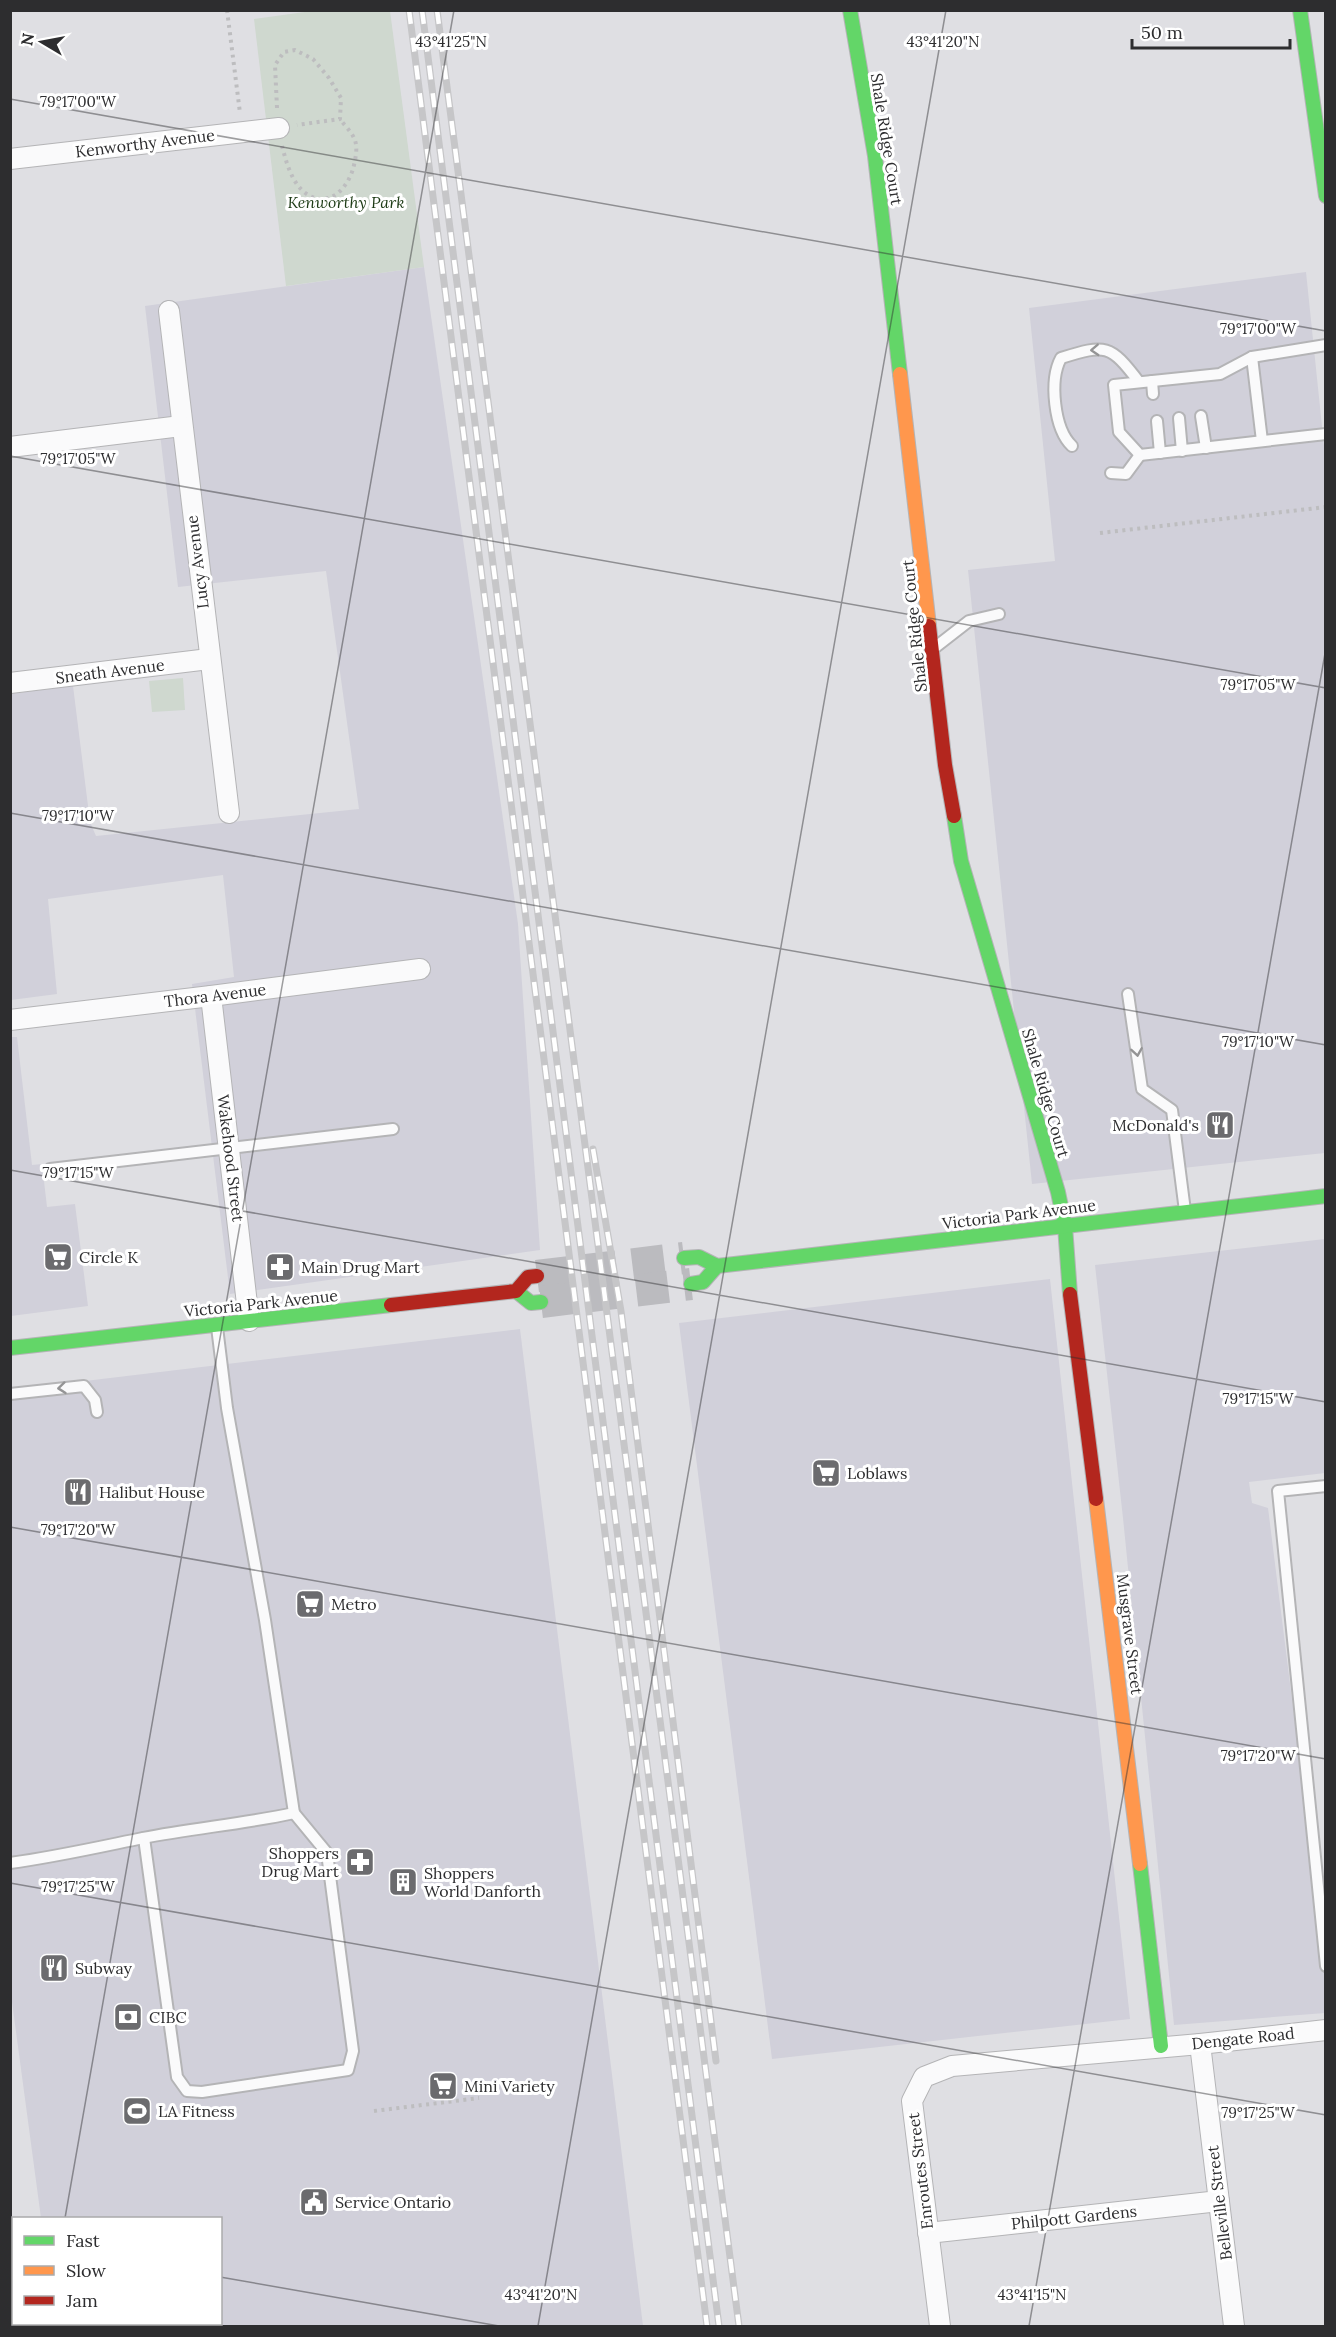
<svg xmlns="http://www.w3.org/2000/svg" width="1336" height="2337" font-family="Lora,serif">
  <rect width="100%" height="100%" fill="#dfdfe3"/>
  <g fill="#d1d0da">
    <path d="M424,267L518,924L540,1250L230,1294L192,984L234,977L223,875L48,899L57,994L11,1000L10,694L73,686L90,822L96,836L359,809L326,571L178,587L145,306Z"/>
    <path d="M1306,272L1326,465L1325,1153L1032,1184L968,570L1055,561L1029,308Z"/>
    <path d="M11,1037H17L32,1165L42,1164L47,1207L75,1204L88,1306L11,1316Z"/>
    <path d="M1325,1239V1473L1249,1482L1252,1503L1268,1508L1325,1964V2013L1174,2025L1123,1518L1095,1265Z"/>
    <path d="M1050,1279L1130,2019L772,2059L679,1323Z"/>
    <path d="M520,1329L643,2326H55V2324H220V2218H41L10,1987V1390Z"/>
  </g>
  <g fill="#cfd8cf">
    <path d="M319,10L390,11L424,267L286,286L254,19Z"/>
    <path d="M183,678L185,710L152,712L149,681Z"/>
  </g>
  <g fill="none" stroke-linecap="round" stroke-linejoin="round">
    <g stroke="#bbbbbf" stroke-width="32" stroke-dasharray="32 16" stroke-linecap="butt">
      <path d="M537,1276L684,1258"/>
      <path d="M541,1302L691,1284"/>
    </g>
    <g stroke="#b4b4b6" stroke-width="14">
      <g id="lane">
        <path d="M1326,345L1252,357L1220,374L1114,385L1119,432L1140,455L1326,434"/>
        <path d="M1252,357L1262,441"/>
        <path d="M1152,381L1153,394"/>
        <path d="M1201,416L1206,448"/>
        <path d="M1179,418L1182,451"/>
        <path d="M1157,421L1160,453"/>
        <path d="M1072,446C1054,429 1049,380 1061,358C1106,344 1110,344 1139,382"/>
        <path d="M1111,473L1126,474L1140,455"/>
        <path d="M933,649L969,621L999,614"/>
        <path d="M1128,994L1142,1089L1172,1110L1185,1211"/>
        <path d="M50,1169L393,1129"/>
        <path d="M10,1394L84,1386L95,1400L97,1412"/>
        <path d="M1326,1486L1278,1491L1326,1966"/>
        <path d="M144,1838L177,2077L187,2091L202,2092L348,2070L353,2051L327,1853L294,1813"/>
        <path d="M10,1863C55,1857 99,1847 143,1838C193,1828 244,1824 294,1813L265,1620L227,1408L217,1327"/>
      </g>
    </g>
    <g stroke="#b4b4b6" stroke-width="22">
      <g id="street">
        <path d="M10,159L279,128"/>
        <path d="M169,311L229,813"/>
        <path d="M10,447L181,426"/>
        <path d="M10,683L209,659"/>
        <path d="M211,996L249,1321"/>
        <path d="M10,1020L211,996L420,969"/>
        <path d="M1200,2044L1234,2326"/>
        <path d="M928,2233L1219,2201"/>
        <path d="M940,2326L912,2101L924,2077L952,2066L1200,2044L1326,2030"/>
      </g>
    </g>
    <g stroke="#b4b4b6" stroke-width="16">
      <g id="fast">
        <path d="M850,10L875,156L900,374"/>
        <path d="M1300,10L1326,196"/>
        <path d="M954,816L961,861L1058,1192L1065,1226L1070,1294"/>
        <path d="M684,1258L699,1257L717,1266L1326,1196"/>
        <path d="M691,1284L703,1282L717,1266"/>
        <path d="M516,1291L531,1303L541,1302"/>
        <path d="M10,1348L391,1305"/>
        <path d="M1140,1864L1161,2046"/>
      </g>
    </g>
    <g stroke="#b4b4b6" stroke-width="16">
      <g id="slow">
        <path d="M900,374L929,626"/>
        <path d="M1096,1499L1140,1864"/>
      </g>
    </g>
    <g stroke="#b4b4b6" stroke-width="16">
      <g id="jam">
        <path d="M929,626L945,765L954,816"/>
        <path d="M1070,1294L1096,1499"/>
        <path d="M391,1305L516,1291L528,1277L537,1276"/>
      </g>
    </g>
    <g stroke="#bdbdbf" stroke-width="4" stroke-dasharray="3 4.5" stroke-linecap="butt">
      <path d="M227,10L240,113"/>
      <path d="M277,108L275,65L284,52L295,50L313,59L329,78L341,98L340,119L297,125"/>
      <path d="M282,146C286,161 291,181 304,192C328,211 349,188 354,165C356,156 358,146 354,138C351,131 344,125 340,119"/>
      <path d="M1100,533L1326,507"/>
      <path d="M374,2111L479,2098"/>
    </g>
    <use href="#lane" stroke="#fafafb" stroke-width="10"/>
    <use href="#street" stroke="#fafafb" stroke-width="20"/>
    <use href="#fast" stroke="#63d668" stroke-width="14"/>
    <use href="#slow" stroke="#ff974d" stroke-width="14"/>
    <use href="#jam" stroke="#b3261e" stroke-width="14"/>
    <g stroke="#c6c6c8" stroke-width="7">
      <g id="rail">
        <path d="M409,10L707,2326"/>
        <path d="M422,10L719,2326"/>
        <path d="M437,10L739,2326"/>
        <path d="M593,1149L621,1311L716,2061"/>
      </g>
    </g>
    <use href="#rail" stroke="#fff" stroke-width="4.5" stroke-dasharray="14" stroke-linecap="butt"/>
  </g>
  <defs><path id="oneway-chevron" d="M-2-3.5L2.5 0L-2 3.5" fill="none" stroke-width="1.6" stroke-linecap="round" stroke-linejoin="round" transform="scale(1.5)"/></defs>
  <g stroke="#949495">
    <use href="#oneway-chevron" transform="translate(1095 350) rotate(177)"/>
    <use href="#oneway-chevron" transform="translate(1137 1052) rotate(81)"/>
    <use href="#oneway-chevron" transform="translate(62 1388) rotate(174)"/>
  </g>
  <path fill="none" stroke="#2d2d2f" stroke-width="1.5" stroke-opacity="0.45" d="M10,99L1326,331M10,456L1326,688M10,813L1326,1045M10,1170L1326,1402M10,1527L1326,1759M10,1883L1326,2115M65,2218L454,10M10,2240L14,2241M220,2277L499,2326M46,2326V2324M538,2326L946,10M1029,2326L1326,648"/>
  <defs>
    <g id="restaurant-square" transform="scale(1.5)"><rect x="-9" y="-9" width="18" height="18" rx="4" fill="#6b6b6e" stroke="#fff"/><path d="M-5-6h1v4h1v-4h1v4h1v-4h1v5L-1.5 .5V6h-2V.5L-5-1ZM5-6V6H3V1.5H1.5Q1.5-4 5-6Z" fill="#fff"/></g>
    <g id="supermarket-square" transform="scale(1.5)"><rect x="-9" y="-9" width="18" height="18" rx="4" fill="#6b6b6e" stroke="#fff"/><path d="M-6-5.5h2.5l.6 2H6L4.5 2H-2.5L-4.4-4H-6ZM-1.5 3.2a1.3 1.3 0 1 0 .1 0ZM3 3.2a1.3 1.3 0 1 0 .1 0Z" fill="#fff"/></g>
    <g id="pharmacy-square" transform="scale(1.5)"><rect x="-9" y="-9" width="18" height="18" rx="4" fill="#6b6b6e" stroke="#fff"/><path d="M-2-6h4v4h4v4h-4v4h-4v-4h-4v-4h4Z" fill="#fff"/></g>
    <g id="building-square" transform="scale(1.5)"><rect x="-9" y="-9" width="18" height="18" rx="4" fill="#6b6b6e" stroke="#fff"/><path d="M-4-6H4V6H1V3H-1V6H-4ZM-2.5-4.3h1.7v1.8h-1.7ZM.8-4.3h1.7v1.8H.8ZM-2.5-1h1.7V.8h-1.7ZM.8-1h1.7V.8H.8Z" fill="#fff"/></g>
    <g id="bank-square" transform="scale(1.5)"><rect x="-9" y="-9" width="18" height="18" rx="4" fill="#6b6b6e" stroke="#fff"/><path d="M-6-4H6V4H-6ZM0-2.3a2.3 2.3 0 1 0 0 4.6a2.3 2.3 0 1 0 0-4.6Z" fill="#fff"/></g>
    <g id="stadium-square" transform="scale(1.5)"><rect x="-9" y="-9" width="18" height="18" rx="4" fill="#6b6b6e" stroke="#fff"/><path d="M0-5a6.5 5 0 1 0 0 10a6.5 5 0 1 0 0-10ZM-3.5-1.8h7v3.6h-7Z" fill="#fff"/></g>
    <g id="civic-square" transform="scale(1.5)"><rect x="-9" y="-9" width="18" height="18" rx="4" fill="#6b6b6e" stroke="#fff"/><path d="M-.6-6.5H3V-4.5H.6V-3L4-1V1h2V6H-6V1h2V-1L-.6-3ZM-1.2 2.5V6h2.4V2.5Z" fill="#fff"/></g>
  </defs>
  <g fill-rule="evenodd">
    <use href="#restaurant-square" x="1220" y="1125"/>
    <use href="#supermarket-square" x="58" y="1257"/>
    <use href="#pharmacy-square" x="280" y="1267"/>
    <use href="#supermarket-square" x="826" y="1473"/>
    <use href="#restaurant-square" x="78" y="1492"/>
    <use href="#supermarket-square" x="310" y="1604"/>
    <use href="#pharmacy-square" x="360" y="1862"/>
    <use href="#building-square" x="403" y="1882"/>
    <use href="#restaurant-square" x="54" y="1968"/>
    <use href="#bank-square" x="128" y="2017"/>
    <use href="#supermarket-square" x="443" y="2086"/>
    <use href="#stadium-square" x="137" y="2111"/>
    <use href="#civic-square" x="314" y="2202"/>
  </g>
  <g text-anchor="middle" stroke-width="6" stroke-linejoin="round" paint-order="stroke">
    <g font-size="16" fill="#2d2d2f" stroke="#fff">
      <text transform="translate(887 139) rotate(81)" y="6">Shale Ridge Court</text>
      <text transform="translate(145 143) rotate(-7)" y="6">Kenworthy Avenue</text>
      <text transform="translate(197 562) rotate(-97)" y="6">Lucy Avenue</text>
      <text transform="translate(914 626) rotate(-96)" y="6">Shale Ridge Court</text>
      <text transform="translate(110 671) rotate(-7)" y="6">Sneath Avenue</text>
      <text transform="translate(215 995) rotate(-7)" y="6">Thora Avenue</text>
      <text transform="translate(1046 1093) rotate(74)" y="6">Shale Ridge Court</text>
      <text transform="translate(231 1158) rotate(83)" y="6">Wakehood Street</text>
      <text transform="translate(1019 1214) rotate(-7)" y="6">Victoria Park Avenue</text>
      <text transform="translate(261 1303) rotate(-6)" y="6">Victoria Park Avenue</text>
      <text transform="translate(1130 1634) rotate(83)" y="6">Musgrave Street</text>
      <text transform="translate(1243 2038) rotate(-6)" y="6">Dengate Road</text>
      <text transform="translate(920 2171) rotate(-97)" y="6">Enroutes Street</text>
      <text transform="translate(1219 2203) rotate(-97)" y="6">Belleville Street</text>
      <text transform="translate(1074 2217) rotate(-6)" y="6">Philpott Gardens</text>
    </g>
    <g font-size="16" font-style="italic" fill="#1c3a14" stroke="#fff">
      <text x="346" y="208">Kenworthy Park</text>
    </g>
    <g font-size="16" fill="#2d2d2f" stroke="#fff" text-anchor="start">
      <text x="1199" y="1131" text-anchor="end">McDonald's</text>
      <text x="79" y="1263">Circle K</text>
      <text x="301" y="1273">Main Drug Mart</text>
      <text x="847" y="1479">Loblaws</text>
      <text x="99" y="1498">Halibut House</text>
      <text x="331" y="1610">Metro</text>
      <text x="339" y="1859" text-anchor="end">Shoppers<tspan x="339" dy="18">Drug Mart</tspan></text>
      <text x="424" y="1879">Shoppers<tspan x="424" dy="18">World Danforth</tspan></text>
      <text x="75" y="1974">Subway</text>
      <text x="149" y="2023">CIBC</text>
      <text x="464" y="2092">Mini Variety</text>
      <text x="158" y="2117">LA Fitness</text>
      <text x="335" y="2208">Service Ontario</text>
    </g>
  </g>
  <g font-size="15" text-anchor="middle" fill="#2d2d2f" stroke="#fff" stroke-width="6" stroke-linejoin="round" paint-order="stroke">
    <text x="451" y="47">43°41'25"N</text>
    <text x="943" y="47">43°41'20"N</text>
    <text x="78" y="107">79°17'00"W</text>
    <text x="1258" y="334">79°17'00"W</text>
    <text x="78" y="464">79°17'05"W</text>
    <text x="1258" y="690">79°17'05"W</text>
    <text x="78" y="821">79°17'10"W</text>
    <text x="1258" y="1047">79°17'10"W</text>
    <text x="78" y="1178">79°17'15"W</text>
    <text x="1258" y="1404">79°17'15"W</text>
    <text x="78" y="1535">79°17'20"W</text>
    <text x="1258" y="1761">79°17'20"W</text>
    <text x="78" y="1892">79°17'25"W</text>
    <text x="1258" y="2118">79°17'25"W</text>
    <text x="541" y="2300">43°41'20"N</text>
    <text x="1032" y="2300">43°41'15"N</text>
  </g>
  <rect width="1336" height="2337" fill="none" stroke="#2d2d2f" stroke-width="24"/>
  <rect x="12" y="2217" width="210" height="108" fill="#ffffff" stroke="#ababac" stroke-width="1.5"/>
  <rect x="24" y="2236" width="30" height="9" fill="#63d668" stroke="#ababac" stroke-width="1.5"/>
  <text x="66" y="2247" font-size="18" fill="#2d2d2f">Fast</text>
  <rect x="24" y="2266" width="30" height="9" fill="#ff974d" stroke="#ababac" stroke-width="1.5"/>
  <text x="66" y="2277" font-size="18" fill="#2d2d2f">Slow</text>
  <rect x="24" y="2296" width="30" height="9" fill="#b3261e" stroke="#ababac" stroke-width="1.5"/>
  <text x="66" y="2307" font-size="18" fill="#2d2d2f">Jam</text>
  <g transform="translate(42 42) rotate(280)" stroke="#ffffff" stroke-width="4.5" paint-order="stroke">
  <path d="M0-4.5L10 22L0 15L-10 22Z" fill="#2d2d2f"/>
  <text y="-9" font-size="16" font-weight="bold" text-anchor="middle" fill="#2d2d2f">N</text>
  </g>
  <path d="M1132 39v9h158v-9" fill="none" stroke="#2d2d2f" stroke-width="3"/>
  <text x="1141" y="39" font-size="18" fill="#2d2d2f" stroke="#ffffff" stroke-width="4.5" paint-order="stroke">50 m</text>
</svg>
